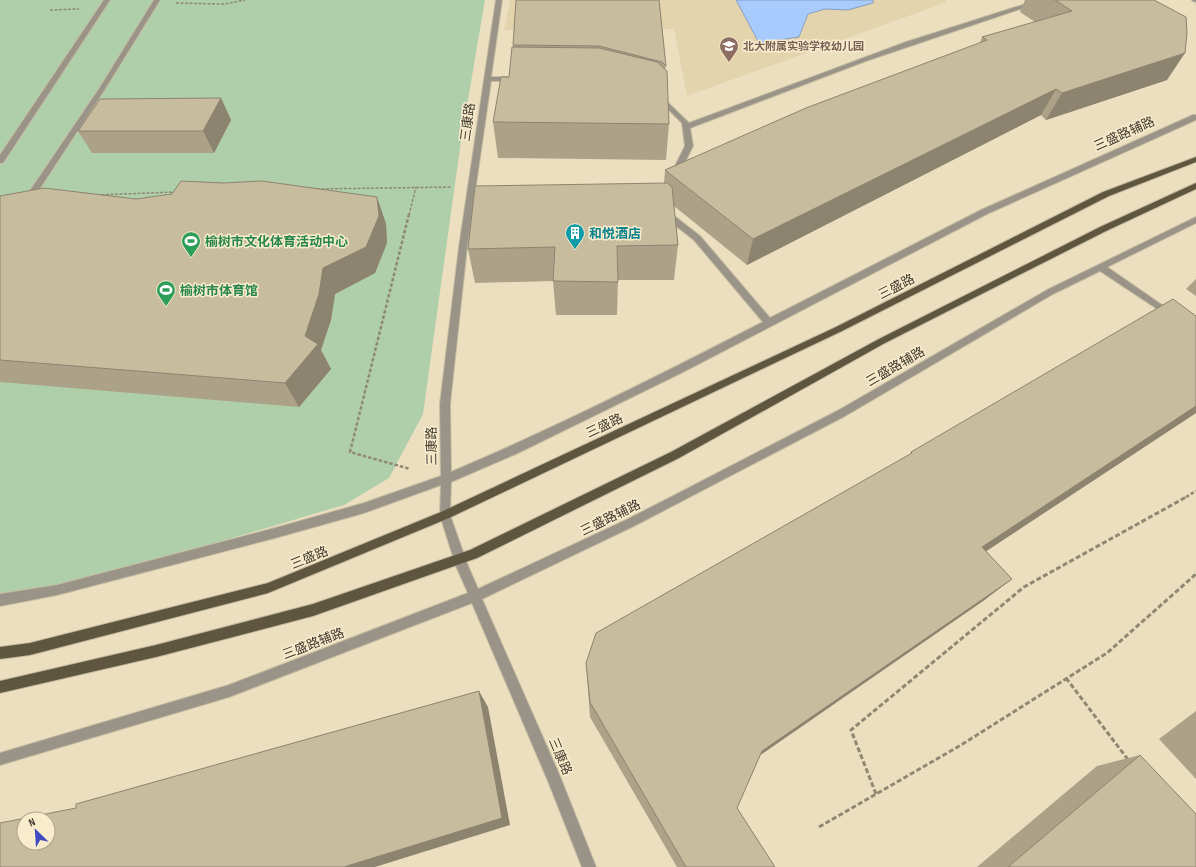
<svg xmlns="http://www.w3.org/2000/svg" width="1196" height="867" font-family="'Sofia Sans Condensed','Noto Sans SC',sans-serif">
  <rect width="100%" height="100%" fill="#ecdfc0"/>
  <path fill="#e4d4ae" d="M510,0H945L947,2L687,96L674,29L504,30Z"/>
  <path fill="#afcfaa" d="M0,0H485L461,141L423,414L389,478L344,505L57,590L0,598Z"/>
  <path fill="#a7cbfd" stroke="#88a0bf" d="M736,0H873V3L848,10L825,9L808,14L799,37L759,43Z"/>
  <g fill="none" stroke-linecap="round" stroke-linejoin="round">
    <g stroke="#c6bba0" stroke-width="2">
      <g id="minor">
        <path d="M104,0H110L3,163H0V155Z"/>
        <path d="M154,0H160L105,89L31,202H25V198L99,89Z"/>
        <path d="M496,0H502L491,77H514L517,79L514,81H491L467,247L450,404L451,472C557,427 660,375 763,322L694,240L662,215V211H668L700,236L770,318L981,210L1193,115H1196V120L987,214L683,372L518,453L451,482L450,515L468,566L478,589L626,520L675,495L839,410L1047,290L1196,217V223L1107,267L1175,314L1171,317L1168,316L1100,271L1053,294L845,416L634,526L482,599L559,774L596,867H582L548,781L472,603L229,697L0,765V753L229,685L468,593L456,566L440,515L441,485L364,513L275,538L57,595L0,606V594L57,585L275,528L364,503L441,476L440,404L459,247Z"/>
        <path d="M1038,0H1047L866,61L690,128L693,146L677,178H674L670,176L685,146L682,123L657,98V96H661L689,123L906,42Z"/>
        <path d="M1192,0H1196V2L1193,1Z"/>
      </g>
    </g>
    <g stroke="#c6bba0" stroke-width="2">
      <g id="major">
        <path d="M1196,157V162L1109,196L842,331L449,518L268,593L30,655L0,659V647L30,643L268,583L441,512L836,327L1103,192Z"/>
        <path d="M1196,183V189L1106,231L885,343L679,458L477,558L313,616L156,657L0,693V681L156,645L313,604L470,550L671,452L879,339L1100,227Z"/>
      </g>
    </g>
    <g stroke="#908873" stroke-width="1.5" stroke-dasharray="3 1.5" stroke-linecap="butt">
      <path d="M176,3L224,4L245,0"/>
      <path d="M50,10L79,9"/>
      <path d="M317,189L452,187"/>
      <path d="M97,195L176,192"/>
      <path d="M409,215L416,187"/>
    </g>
    <g stroke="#908873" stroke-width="2.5" stroke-dasharray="3.5 2" stroke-linecap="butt">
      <path d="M409,214L350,452L410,469"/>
      <path d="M1186,497L1196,491"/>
    </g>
    <g stroke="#908873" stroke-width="3" stroke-dasharray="5 2.5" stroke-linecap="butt">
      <path d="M1066,678L1129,761"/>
      <path d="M876,794L851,730L1024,587L1188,496"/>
      <path d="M819,827L961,745L1107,653L1196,574"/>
    </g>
    <use href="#minor" fill="#999487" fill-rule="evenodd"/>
    <use href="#major" fill="#5f563f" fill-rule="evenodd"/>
  </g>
  <g fill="#aca288">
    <path d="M659,0L666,66L665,70L669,124L666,160L498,158L493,122L509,77L513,45Z"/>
    <path d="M1025,0H1154L1167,80L1046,120L1041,115L747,265L674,206L678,245L674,280H618L617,315H556L553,281L475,283L468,249L664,183L665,170L980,43L982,37L1035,22L1020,12Z"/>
    <path d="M221,98L231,120L214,153H92L78,131Z"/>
    <path d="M0,196L136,199L377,197L386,224L387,243L375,273L335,294L331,320L321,350L331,369L299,407L0,382Z"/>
    <path d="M1196,279V296L1186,289Z"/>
    <path d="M1196,316V413L986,551L1012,579L983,601L760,755L737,808L775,867H677L590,717L586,663L909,455L911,452Z"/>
    <path d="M1196,711V779L1159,739Z"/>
    <path d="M1140,755L1196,867H977L1097,766Z"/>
  </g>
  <g fill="#8c846f">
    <path d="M1185,53L1167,80L1046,120L1062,93Z"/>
    <path d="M1056,89L1041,115L747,265L753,239Z"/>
    <path d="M221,98L231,120L214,153L203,131Z"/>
    <path d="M377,197L386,224L387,243L375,273L335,294L331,320L321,350L331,369L299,407L285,383L305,336L323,268Z"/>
    <path d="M1196,406V413L956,571L982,547Z"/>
    <path d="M1012,579L983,601L749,763L762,751Z"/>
    <path d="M479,691L488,707L510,825L375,867H344Z"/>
  </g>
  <g fill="#c8bc9e" stroke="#8c846f" fill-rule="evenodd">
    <path d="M516,0H659L666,66L662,62L599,46L513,45Z"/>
    <path d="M1055,0H1154L1186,17L1187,33L1185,53L1062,93L1056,89L753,239L665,170L806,108L987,40L982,37L1072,11Z"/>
    <path d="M512,47L599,48L657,62L667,71L669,124L493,122L501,77H509Z"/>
    <path d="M221,98L203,131H78L100,99Z"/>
    <path d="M181,181L223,183L262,181L377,197L379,216L366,247L323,268L319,294L305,336L318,344L285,383L0,360V196L44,188L136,199L172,194Z"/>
    <path d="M667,183L672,187L678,245L617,246L618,282L553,281L555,247L468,249L475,186Z"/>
    <path d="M1173,299L1196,316V406L982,547L1012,579L762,751L737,808L775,867H686L590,702L586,663L596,633L912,453L911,452Z"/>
    <path d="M479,691L502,818L344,867H0V823L76,808V804ZM24,819H48V843H24Z"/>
    <path d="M1140,755L1196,814V867H1008Z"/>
  </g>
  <defs>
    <g id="school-pin" transform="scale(1)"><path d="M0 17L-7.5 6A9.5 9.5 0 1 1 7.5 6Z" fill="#8d6e63" stroke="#f9eccd"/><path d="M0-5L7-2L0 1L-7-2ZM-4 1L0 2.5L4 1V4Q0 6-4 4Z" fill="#fff"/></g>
    <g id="building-pin" transform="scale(1)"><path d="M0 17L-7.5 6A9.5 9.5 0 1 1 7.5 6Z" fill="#0f9aa8" stroke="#f9eccd"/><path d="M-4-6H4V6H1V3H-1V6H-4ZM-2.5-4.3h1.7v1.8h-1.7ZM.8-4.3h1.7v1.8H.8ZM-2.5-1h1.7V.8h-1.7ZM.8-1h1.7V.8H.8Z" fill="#fff"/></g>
    <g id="stadium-pin" transform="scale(1)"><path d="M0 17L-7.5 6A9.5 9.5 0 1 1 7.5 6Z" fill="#2e9e5b" stroke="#f9eccd"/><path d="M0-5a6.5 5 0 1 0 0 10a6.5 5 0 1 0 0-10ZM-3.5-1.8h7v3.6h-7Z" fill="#fff"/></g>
  </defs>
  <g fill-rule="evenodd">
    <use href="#school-pin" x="729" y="46"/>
    <use href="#building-pin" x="575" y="233"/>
    <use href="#stadium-pin" x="191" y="241"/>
    <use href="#stadium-pin" x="166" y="290"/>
  </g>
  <g text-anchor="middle" stroke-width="3" stroke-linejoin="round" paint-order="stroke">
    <g font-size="11" font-weight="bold" fill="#785e54" stroke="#f9eccd" text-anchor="start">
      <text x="743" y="50">北大附属实验学校幼儿园</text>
    </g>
    <g font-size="13" fill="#403b2f" stroke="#f9eccd">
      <text transform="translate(467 122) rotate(-82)" y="5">三康路</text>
      <text transform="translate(1124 133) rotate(-24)" y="5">三盛路辅路</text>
      <text transform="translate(896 286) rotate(-27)" y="5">三盛路</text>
      <text transform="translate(895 366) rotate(-30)" y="5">三盛路辅路</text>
      <text transform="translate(604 425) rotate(-25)" y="5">三盛路</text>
      <text transform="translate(431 446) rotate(-91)" y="5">三康路</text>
      <text transform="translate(610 517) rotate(-26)" y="5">三盛路辅路</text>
      <text transform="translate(309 557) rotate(-22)" y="5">三盛路</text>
      <text transform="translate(313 643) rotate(-21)" y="5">三盛路辅路</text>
      <text transform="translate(561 756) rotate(67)" y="5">三康路</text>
    </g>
    <g font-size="13" font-weight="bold" fill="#0d838f" stroke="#f9eccd" text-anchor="start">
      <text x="589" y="238">和悦酒店</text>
    </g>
    <g font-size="13" font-weight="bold" fill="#27864d" stroke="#f9eccd" text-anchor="start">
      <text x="205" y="246">榆树市文化体育活动中心</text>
      <text x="180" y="295">榆树市体育馆</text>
    </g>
  </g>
  <g transform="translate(36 831) rotate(335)"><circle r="19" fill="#f9eccd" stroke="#afa58e"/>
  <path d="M0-3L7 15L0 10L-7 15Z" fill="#404bbf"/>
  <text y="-6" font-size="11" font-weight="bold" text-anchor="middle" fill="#403b2f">N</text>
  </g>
</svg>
